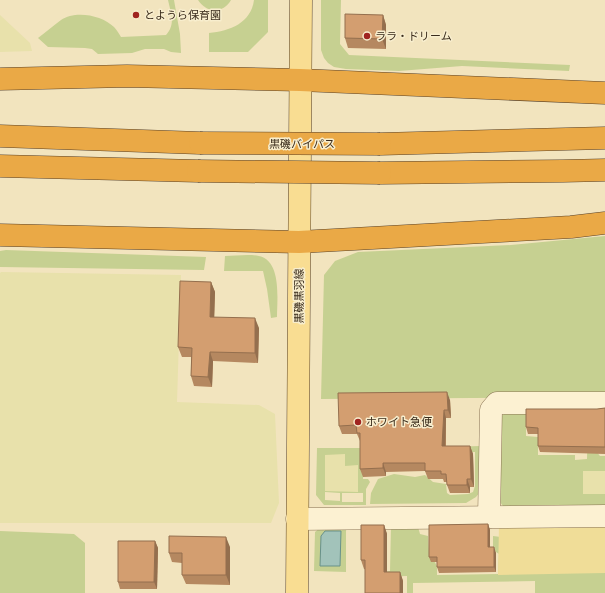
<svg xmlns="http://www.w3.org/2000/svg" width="605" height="593" font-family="'PT Serif','Noto Sans JP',serif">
  <rect width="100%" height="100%" fill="#f2e4be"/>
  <g fill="#e8e1ab">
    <path d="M0,15L30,43L32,51L0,52Z"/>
    <path d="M1,272L181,275L177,402L259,405L275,414L279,503L271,523H0V273Z"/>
    <path d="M325,454H345L358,465V492H325Z"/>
    <rect x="583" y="471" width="22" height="23"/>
  </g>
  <g fill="#c6d091" fill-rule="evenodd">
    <path d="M168,0H174L180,34L181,53L171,52L164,49H145L132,53L98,54L92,49L85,48L48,47L38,38C46,32 53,26 61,20C75,10 102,15 114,27C117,30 119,34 121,37L166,35C176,24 171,14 168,0Z"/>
    <path d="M198,0H231C223,14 206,13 198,0Z"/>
    <path d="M254,0H268V32L248,52H209V33C230,31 251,23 254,0Z"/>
    <path d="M321,0H341L340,44L349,55L570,65L569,71L462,66L399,71L346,69L334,67L328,63L324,58L321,50Z"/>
    <path d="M605,236V397L321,399L324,275L335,261L358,252L511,245Z"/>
    <path d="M6,250L206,257L204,270L0,267V251Z"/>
    <path d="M225,256C235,256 248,254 259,256C282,261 277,300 277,317L271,318L267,289L263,271H224Z"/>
    <path d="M588,412L596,451L600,456H605V471H583V494H605V505L503,506L496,497L497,420L505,413L526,414V436L538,437V455H575V460L587,459Z"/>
    <path d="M480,446V492L476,497L466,503L370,504L371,493L378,479L394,474L415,477L425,475L433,482L446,484L447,493L450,495L468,494L473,492L475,486V452H448L447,447Z"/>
    <path d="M317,448H364L363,479H368L370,482L366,489V505H324L316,495ZM345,454V466L358,465V492L325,491V455ZM325,492L340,493V501L325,500ZM342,493H363V502H342Z"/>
    <path d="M324,525L346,526V572L314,571L315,532Z"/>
    <path d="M391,526L418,527L420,534L428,536L429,552L437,566V575L498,574L499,554L493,550V536L501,537L605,573V593H535V581L413,583V593H407V576L374,577L375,573L390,571Z"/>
    <path d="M0,531L74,534L85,543V593H0Z"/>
  </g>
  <path fill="#f0dd98" d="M605,524V573L498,575L499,525Z"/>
  <path fill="#a2c3ba" stroke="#689189" d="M325,531H341L340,566H320L321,536Z"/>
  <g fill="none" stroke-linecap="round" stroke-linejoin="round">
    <g stroke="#8b7455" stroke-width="23">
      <g id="street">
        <path d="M489,517L491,410L497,403H605"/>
        <path d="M297,519L605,516"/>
      </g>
    </g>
    <g stroke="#59422a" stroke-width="23">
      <path id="primary" d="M297,593L301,0"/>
    </g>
    <g stroke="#59422a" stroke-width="23">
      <g id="highway">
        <path d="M0,79L127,76L300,80L605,93"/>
        <path d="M0,136L200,143"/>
        <path d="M380,144L605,138"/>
        <path d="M0,166L198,171"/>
        <path d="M380,173L563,171L605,170"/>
        <path d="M0,235L299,242L571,227L605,223"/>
      </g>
    </g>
    <use href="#street" stroke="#fcf1d2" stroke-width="22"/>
    <use href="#primary" stroke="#f9dd92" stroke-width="22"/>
    <use href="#highway" stroke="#eaa946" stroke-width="22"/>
    <g stroke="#59422a" stroke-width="23" stroke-linecap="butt">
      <g id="highway-bridge">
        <path d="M200,143L380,144"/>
        <path d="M198,171L380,173"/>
      </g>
    </g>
    <use href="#highway-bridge" stroke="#eaa946" stroke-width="22"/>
  </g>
  <g fill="#b58860">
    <path d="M383,15L386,25V49L348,48L345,38Z"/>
    <path d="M211,282L215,292L214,317L259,328L258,363L213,361L212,387L194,386L191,376V357H182L178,347Z"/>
    <path d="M450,400L451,418H446V446H470L473,454L474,487H470V493H450L447,485V482H444L443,479H428L425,471L386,472V476L363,477L360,469V441L357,434H342L339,426Z"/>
    <path d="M605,408V454L540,452L538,446V434H528L526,427L597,409Z"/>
    <path d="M488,524L490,530V547L496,553V572L439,573L437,567V562H431L429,557Z"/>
    <path d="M384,525L387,534V572H400L403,581L364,569L361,560Z"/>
    <path d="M155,541L158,548L157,589H120L118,582Z"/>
    <path d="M230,547V585L186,584L182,575V563L172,562L169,553Z"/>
  </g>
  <g fill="#946f4e">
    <path d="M383,15L386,25V49L382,39Z"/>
    <path d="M211,282L215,292L214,326L210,317Z"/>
    <path d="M255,318L259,328L258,363L255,353Z"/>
    <path d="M210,352L213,361L212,387L208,377Z"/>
    <path d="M447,392L450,400L451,418L448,410Z"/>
    <path d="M444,410L446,418L445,454L442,446Z"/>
    <path d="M470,446L473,454L474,487L471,479Z"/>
    <path d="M383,463L386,472V476L383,468Z"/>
    <path d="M467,479L470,487V493L467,485Z"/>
    <path d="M488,524L490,530V553L488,547Z"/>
    <path d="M384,525L387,534V581L384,572Z"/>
    <path d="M226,537L230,547V585L226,575Z"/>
    <path d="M155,541L158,548L157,589L154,582Z"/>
    <path d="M494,547L496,553V572L494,567Z"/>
    <path d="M400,572L403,581V593H400Z"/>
  </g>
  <g fill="#d39e70" stroke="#946f4e">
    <path d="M345,14L383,15L382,39L345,38Z"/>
    <path d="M180,281L211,282L210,317L255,318V353L210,352L208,377L191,376L192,348L178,347Z"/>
    <path d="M447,392L448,410H444L442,446H470L471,479H467V485H447L446,474H441V471H425V463H383V468L360,469V433H357L356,425L339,426L338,393Z"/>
    <path d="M605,408V447L538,446V428L526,427V409H597Z"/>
    <path d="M488,524V547H494V567H437V557H429V525Z"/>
    <path d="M361,525H384V572H400V593H365V560H361Z"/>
    <path d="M169,536L226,537V575H182V553H169Z"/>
    <path d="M118,541H155L154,582H118Z"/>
  </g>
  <g fill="#a02420" stroke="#f8eece" stroke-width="1.5">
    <circle cx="136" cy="15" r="4"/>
    <circle cx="367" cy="36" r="4"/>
    <circle cx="358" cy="422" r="4"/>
  </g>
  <g text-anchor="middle" stroke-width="3" stroke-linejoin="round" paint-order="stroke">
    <g font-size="11" fill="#392b1b" stroke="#f8eece" text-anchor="start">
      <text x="144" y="19">とようら保育園</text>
      <text x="375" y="40">ララ・ドリーム</text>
      <text x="366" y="426">ホワイト急便</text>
    </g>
    <g font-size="11" fill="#392b1b" stroke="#f8eece">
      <text x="302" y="148">黒磯バイパス</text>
      <text transform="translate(299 296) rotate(-90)" y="4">黒磯黒羽線</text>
    </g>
  </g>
</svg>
